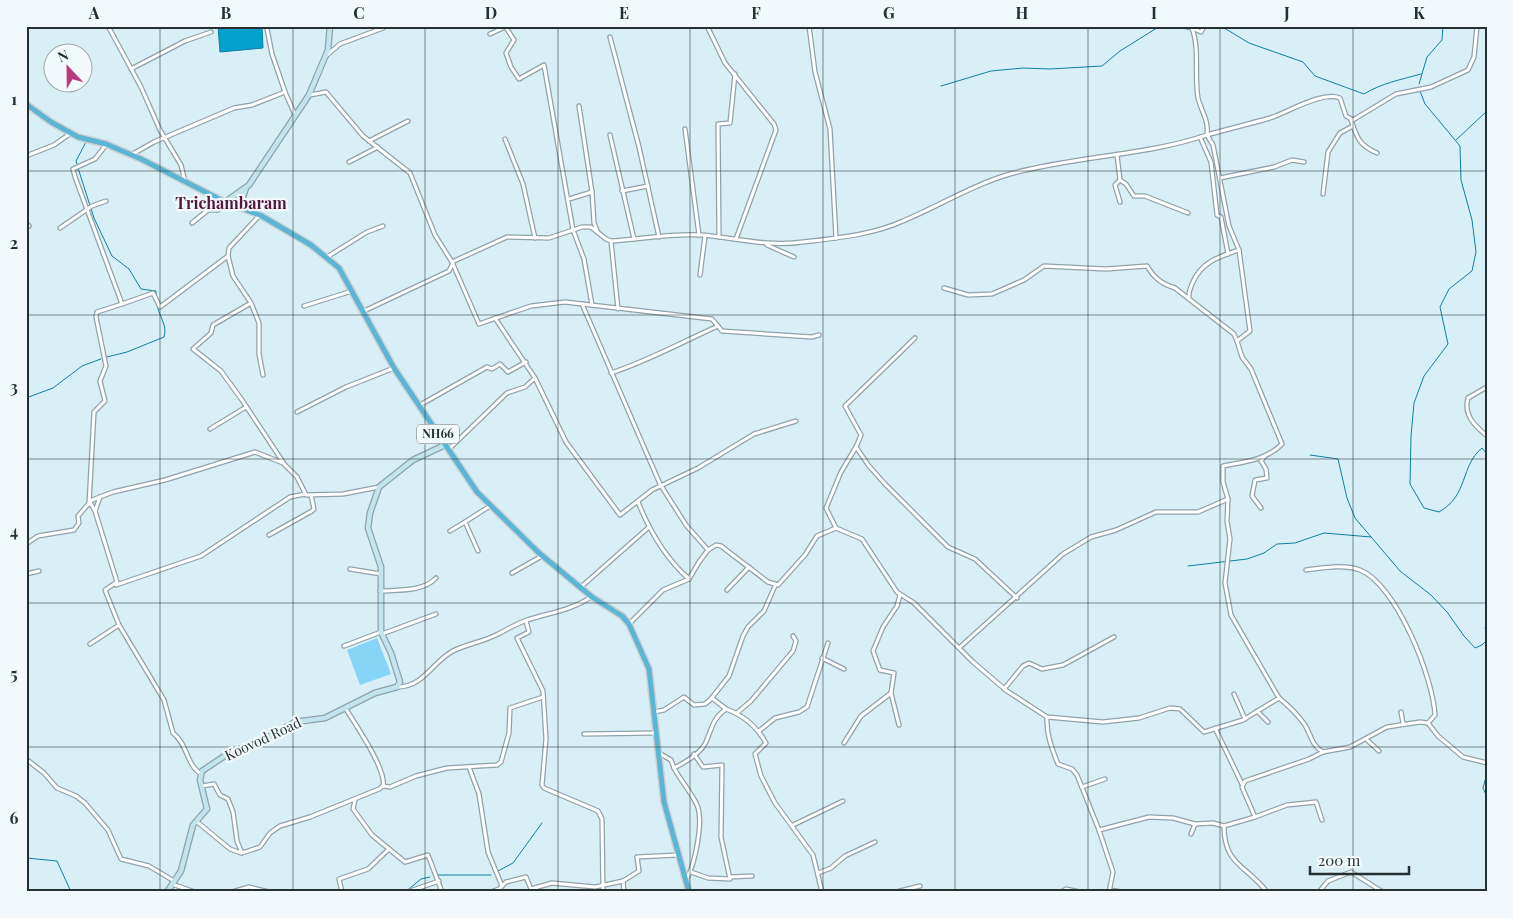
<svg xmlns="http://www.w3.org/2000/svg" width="1513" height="918" font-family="'Playfair Display',serif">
  <rect width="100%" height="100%" fill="#d9eff8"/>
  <path fill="#87d5f6" d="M377,638L391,674L360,685L347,650Z"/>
  <path fill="#03a1cd" stroke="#0e7f9e" d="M218,26H262L263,48L220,52Z"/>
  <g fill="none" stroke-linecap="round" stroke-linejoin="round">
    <g stroke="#0e7f9e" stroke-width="1">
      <path d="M1221,26L1249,43L1303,62L1315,76L1364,94C1382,83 1400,80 1421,74"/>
      <path d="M1419,84L1427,57L1442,40L1443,26"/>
      <path d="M941,86L991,71L1023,68L1050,69L1102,66L1120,51L1160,26"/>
      <path d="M1420,91L1425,104L1460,146L1461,180L1472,220L1476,252L1472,271L1449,289L1440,307L1448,344L1424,376L1414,403L1411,436L1410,484L1424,508L1439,512C1469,495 1460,466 1482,448L1487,454"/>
      <path d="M1456,140L1487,111"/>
      <path d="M77,164L76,161L86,142"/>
      <path d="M78,168L94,218L112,256L129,269L141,289L156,291V295"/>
      <path d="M107,357L127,352L164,337C168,325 158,315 157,304"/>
      <path d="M26,398L53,388L82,366L101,359"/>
      <path d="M1310,455L1338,459L1347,498L1355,518L1400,571L1431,595L1447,612L1464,636L1475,648L1482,645L1487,640"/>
      <path d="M1188,566L1247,559L1264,553L1277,544L1295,543L1324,533L1371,537"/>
      <path d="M1487,625L1485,628L1487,633"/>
      <path d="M1487,773L1483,788L1487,797"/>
      <path d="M26,858L57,861L71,892"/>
      <path d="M498,871L513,863L542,823"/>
      <path d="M438,875H491"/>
      <path d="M409,889L421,879L430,877"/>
      <path d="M1485,892L1487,891"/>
    </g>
    <g stroke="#8ea2ab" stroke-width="5.5">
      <g id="minor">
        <path d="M108,26L141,87L160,130L181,165L185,182"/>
        <path d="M505,26L514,40L506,53L511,67L519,79L544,65L573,230L584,259L592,305"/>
        <path d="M707,26L725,63L774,124L776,130L736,239"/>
        <path d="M809,26L815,72L830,129L836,238"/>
        <path d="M1183,26L1192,28C1200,50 1194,75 1198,98C1201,111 1209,120 1207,135C1228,129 1249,124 1270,118C1289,112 1321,91 1340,98L1346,116L1353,120L1396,94L1431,87L1468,70L1474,57L1477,26"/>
        <path d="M1192,28L1201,32L1204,26"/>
        <path d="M267,29L272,54L285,92"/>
        <path d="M490,34L505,27"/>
        <path d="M610,37L639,147L659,237"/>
        <path d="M326,56L340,44L383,28"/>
        <path d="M131,69L185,41L211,32"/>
        <path d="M310,95L326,92L363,136L410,173L435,235L452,262L479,324L531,306L565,302L712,319L722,331L812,337L819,335"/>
        <path d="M579,106L592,192"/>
        <path d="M1351,120C1357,138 1359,145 1377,153"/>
        <path d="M685,129L699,235"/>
        <path d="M610,135L634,239"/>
        <path d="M1200,137L1211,162L1217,215L1221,217L1228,254"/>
        <path d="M505,139L523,184L535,238"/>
        <path d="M369,141L408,121"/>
        <path d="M106,145L95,159L73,169L75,177L122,304L153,293L160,307L228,256L229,248L260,215"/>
        <path d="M131,155L154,142L234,108L252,105L285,92L295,115"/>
        <path d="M1117,155L1120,180L1115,185L1120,202"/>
        <path d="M26,156L54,145L71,133"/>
        <path d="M349,162L378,147"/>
        <path d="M1220,178L1274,167L1292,160L1304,162"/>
        <path d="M1120,180L1126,184L1134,196H1145L1188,213"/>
        <path d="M622,191L648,186"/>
        <path d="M1323,194L1328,152L1340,133L1353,126"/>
        <path d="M569,199L592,192L594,223L598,233"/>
        <path d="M26,223L29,226"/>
        <path d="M192,223L208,210H218L220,200"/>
        <path d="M60,228L92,206L106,201"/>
        <path d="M719,237L718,124L730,123L735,74"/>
        <path d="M611,241L618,309"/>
        <path d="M767,245L794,257"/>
        <path d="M228,256L233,276L251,303L213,325L211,333L193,349L221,371L242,400L283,462"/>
        <path d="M327,257L367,232L383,226"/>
        <path d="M452,262L507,237L549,238L582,227H591L606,239L611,241C641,239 672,233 702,235C737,238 768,247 803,242C837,238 872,235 903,221C939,206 972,185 1010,174C1075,156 1144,156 1207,135L1213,145L1229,226L1239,250L1250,331L1237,341L1242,357L1251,369L1282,444C1267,460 1243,462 1223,466V482L1228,499L1227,521L1230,539L1225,583L1231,615L1279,698"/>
        <path d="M700,275L705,236"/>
        <path d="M944,288L968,295L992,294L1024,280L1044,266L1106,269L1147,266C1154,278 1162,284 1175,288L1234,334L1237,341"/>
        <path d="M1189,299C1188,293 1190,289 1192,284C1201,262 1218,257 1239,250"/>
        <path d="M251,303L259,323V354L263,375"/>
        <path d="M582,304L660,484L686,525L708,550"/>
        <path d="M304,306L352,291"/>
        <path d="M364,311L449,271L452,265"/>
        <path d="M915,338L845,406L861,435L856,447L869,466L885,484L948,547L975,559L1017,598"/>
        <path d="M611,373C648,361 682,342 718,326"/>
        <path d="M535,378L566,442L620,515L652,490L698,468L754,434L796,421"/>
        <path d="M1487,387L1468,398C1463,415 1475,426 1487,436"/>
        <path d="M420,405L487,367L492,369L500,364L508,372L526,362"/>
        <path d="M297,412L346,387L394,368"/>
        <path d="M210,429L246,407"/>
        <path d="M449,449L507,393L525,387L535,378L495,318"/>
        <path d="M100,497L95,511L117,582L105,590L119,625L164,700L173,733C187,743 187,766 201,774"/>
        <path d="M90,502L95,511"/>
        <path d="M638,502C650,532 665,558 689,579"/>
        <path d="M89,504L94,412L105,401L100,381L106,366L96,317L97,312L122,304"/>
        <path d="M1261,508L1252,496L1255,480L1267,478L1266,469L1261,461L1264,457"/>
        <path d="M836,528L826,508L841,472L856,447"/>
        <path d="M450,531L465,522"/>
        <path d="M269,535L312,511L314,509L311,495"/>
        <path d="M26,544L38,536L74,530L79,523L78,516L92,500L113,492L165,480L255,452L283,463L297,477L306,495L343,494L379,487"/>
        <path d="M478,551L465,522L490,506"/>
        <path d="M350,569L381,574"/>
        <path d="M1306,570C1323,568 1343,564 1360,570C1396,584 1433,677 1435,715L1428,723"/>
        <path d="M512,573L542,556"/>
        <path d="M26,574L39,571"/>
        <path d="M116,585L201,556L290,497L305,494"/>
        <path d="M581,587L649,527"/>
        <path d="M727,590L749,567"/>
        <path d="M380,591C398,590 423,592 436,578"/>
        <path d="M526,621L529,632L517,638L543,691L546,739L542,785L544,788L598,811L602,819L603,892"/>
        <path d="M629,624L663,590L689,579L699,562L708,550L716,545L721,546L768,582L778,585L805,555L817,536L836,528L862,539L897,592L914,603L973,662L1007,691L1047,717L1103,722L1139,718L1170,708L1180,709L1204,732L1243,720L1279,698C1289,706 1298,715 1305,725C1311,735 1312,746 1323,752"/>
        <path d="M382,634L436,614"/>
        <path d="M90,644L119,625"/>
        <path d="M344,646L381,632"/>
        <path d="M959,648L1063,554L1091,537L1116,530L1156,512H1198L1228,499"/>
        <path d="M822,658L844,669"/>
        <path d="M397,687C424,687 432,662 453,651C467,644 482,642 496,635C506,630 516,624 527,620C549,613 572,610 591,597"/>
        <path d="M1004,689L1023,666L1029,663L1042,669L1063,665L1114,637"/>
        <path d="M1234,694L1245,719"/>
        <path d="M712,698L726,709"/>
        <path d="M1257,711L1268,722"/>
        <path d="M654,712L664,710L684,697L694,705L705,704L710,700L729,676L743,636L748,627L764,611L775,586"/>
        <path d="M1401,712L1403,723"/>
        <path d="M737,713L751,701L793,651L796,641L793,636"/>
        <path d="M1047,717C1046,734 1052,749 1058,764L1072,769L1077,775L1099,830L1113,872L1109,892"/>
        <path d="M899,725L891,693L894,673L880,670L873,651L883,627L897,606L900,595"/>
        <path d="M1215,728L1242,784"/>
        <path d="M759,731L775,718L799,712L807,707L828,643"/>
        <path d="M584,734L656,733"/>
        <path d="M1366,739L1379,751"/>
        <path d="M844,743L861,716L891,693"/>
        <path d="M659,753L671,760L674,768C684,763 701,753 706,742C712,728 713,718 726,709C743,715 757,727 766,743L755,754L761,776L775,803L813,855L822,892"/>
        <path d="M26,759L44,773L57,788L76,796L85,803L108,830L121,859L149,866L174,881"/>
        <path d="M469,767L479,794L488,852L502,886"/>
        <path d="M674,768C681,781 691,792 697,805C704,821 695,865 686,880"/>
        <path d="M202,786L214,784L220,795L228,799L233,812L237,841L242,853L260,847L270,833L280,826L310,817L379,789L383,786C387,770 355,724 346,709"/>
        <path d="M383,786L390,787L416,776L447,768L497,765L501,762L509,733L510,708L543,697"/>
        <path d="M1082,787L1105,779"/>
        <path d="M355,800L353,809L372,835L405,862L428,855L442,892"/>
        <path d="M1255,817L1287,805L1316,802L1322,820"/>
        <path d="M196,821L230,849L241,853"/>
        <path d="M793,825L843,801"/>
        <path d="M1099,830L1149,817L1173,818L1195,824L1213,823L1224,826"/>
        <path d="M1191,834L1195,824"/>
        <path d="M691,872L708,878L730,879L721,837L722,765L703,767L694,754"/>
        <path d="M818,873L831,868L845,856L875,842"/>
        <path d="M730,877L752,876"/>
        <path d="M172,884L195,892"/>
        <path d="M1110,890L1122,892"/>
        <path d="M232,892L249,887L269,892"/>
        <path d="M342,892L339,879L368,869L389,849"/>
        <path d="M407,892L439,881"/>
        <path d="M491,892L499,889L506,882L526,877L531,889L552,883L595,887L623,881"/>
        <path d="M624,892L623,881L639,871L637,857L678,855"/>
        <path d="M896,892L920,886"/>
        <path d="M1061,892L1066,889L1080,892"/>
        <path d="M1267,892C1246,865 1224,865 1224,826L1255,817L1242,787L1245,781L1309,759L1323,752L1350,747L1387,727L1420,722L1428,723L1438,736L1463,757L1487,763"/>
        <path d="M1319,892L1328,881L1351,872L1383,892"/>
      </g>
    </g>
    <g stroke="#8ea2ab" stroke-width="7">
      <g id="secondary">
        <path d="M225,202L249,185L309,95L328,50L330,26"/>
        <path d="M239,208L246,188"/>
        <path d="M167,892L181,871L193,825L207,809L200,780L202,771L229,753L265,739L295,722L325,718L375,693L397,687L400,682L391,653L381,632V567L368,528L370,513L379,487L413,460L445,445"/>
      </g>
    </g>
    <g stroke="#cfd1d2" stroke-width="8">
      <path id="trunk" d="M26,104L51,122L78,137L106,144L141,159L225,202L260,215L311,245L339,268L394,368L477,492L539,553L592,597L622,616L629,624L649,669L664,802L689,892"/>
    </g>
    <use href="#minor" stroke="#fff" stroke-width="3"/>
    <use href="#secondary" stroke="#c2e4ef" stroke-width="4.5"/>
    <use href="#trunk" stroke="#5bb6d6" stroke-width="5"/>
  </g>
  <path fill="none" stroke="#262f32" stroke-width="1" stroke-opacity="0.55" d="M160,26V892M293,26V892M425,26V892M558,26V892M690,26V892M823,26V892M955,26V892M1088,26V892M1220,26V892M1353,26V892M26,171H1487M26,315H1487M26,459H1487M26,603H1487M26,747H1487"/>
  <g text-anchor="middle" stroke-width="4.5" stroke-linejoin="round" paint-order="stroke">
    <rect fill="#f1f9fd" stroke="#636c6f" stroke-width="1" x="417" y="424.5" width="42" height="19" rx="4"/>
    <g font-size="12" font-weight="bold" fill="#262f32">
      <text x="438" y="438">NH66</text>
    </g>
    <g font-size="14" fill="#262f32" stroke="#f1f9fd">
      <text transform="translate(263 739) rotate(-25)" y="5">Koovod Road</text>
    </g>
    <g font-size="16" font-weight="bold" fill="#561739" stroke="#f1f9fd">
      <text x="231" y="209">Trichambaram</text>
    </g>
  </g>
  <rect width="1513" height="918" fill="none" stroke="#f1f9fd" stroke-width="55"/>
  <g transform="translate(68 68) rotate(338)"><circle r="24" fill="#f1f9fd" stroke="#a0a8ac"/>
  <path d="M0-4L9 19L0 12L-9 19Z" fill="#bc3981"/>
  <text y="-8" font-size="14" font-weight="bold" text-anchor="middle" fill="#262f32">N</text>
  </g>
  <path d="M1310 866v8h99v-8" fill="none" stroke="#262f32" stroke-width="2.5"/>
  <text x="1318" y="866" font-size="15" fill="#262f32" stroke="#f1f9fd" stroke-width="4" paint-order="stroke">200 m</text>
  <rect x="28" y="28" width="1458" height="862" fill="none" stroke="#262f32" stroke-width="2"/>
  <g font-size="16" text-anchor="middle" font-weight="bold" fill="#262f32">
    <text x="94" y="19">A</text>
    <text x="226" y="19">B</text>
    <text x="359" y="19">C</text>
    <text x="491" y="19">D</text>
    <text x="624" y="19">E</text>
    <text x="756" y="19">F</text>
    <text x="889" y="19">G</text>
    <text x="1022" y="19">H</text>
    <text x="1154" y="19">I</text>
    <text x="1287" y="19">J</text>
    <text x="1419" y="19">K</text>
    <text x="14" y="105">1</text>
    <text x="14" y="249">2</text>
    <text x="14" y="393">3</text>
    <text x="14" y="537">4</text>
    <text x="14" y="680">5</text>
    <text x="14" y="824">6</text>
  </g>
</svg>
